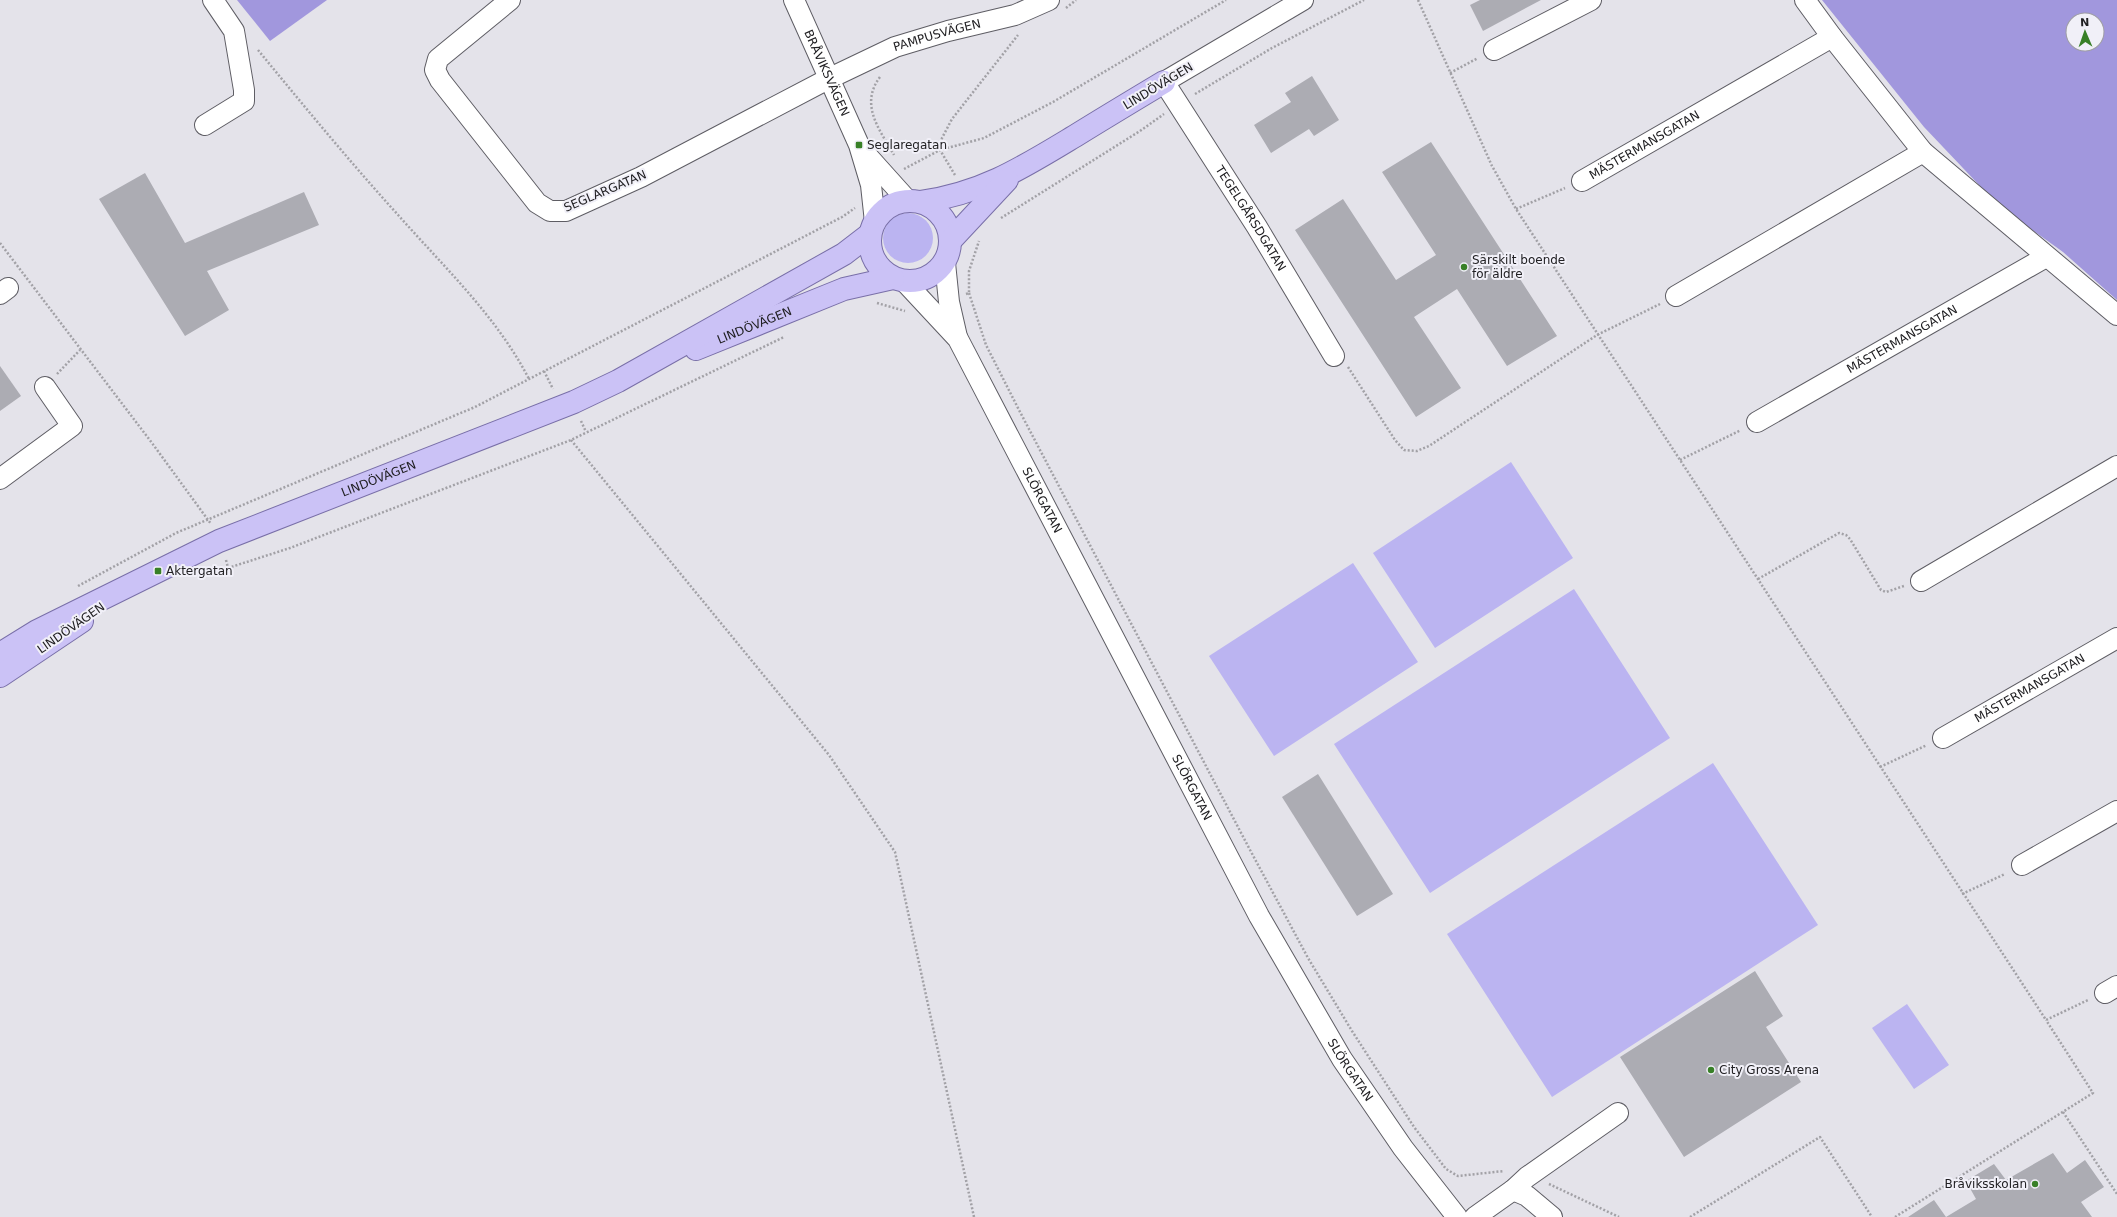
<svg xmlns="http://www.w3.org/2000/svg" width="2117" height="1217" font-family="'DejaVu Sans',sans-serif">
  <rect width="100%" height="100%" fill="#e4e3ea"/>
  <g fill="#bbb4f1">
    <circle cx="908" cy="238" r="25"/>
    <path d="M1511,462L1573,558L1435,648L1373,553Z"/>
    <path d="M1353,563L1418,662L1274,756L1209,656Z"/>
    <path d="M1574,589L1670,738L1430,893L1334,744Z"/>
    <path d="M1713,763L1818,925L1552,1097L1447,934Z"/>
    <path d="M1907,1004L1949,1065L1914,1089L1872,1028Z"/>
  </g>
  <g fill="#a197dd" fill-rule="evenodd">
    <path d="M237,0H327L270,41Z"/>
    <path d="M1822,0H2117V300L2063,252L1999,206L1924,127ZM2073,20H2097V44H2073Z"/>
  </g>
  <g fill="#acacb3">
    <path d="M1480,0H1541L1483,31L1470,5Z"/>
    <path d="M1312,76L1339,120L1314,136L1309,129L1271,153L1254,125L1291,102L1285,93Z"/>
    <path d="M1431,142L1557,336L1507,366L1457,289L1414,317L1461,388L1416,417L1295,230L1343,199L1396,280L1436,255L1382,172Z"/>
    <path d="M145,173L185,243L304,192L319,225L207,271L229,310L185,336L99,199Z"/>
    <path d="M0,366L21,396L0,411Z"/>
    <path d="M1318,774L1393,894L1357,916L1282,797Z"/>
    <path d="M1755,971L1783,1016L1766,1027L1801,1082L1684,1157L1620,1057Z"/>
    <path d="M2053,1153L2067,1173L2085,1160L2104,1187L2081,1202L2092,1217H1908L1934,1200L1946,1217L1976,1199L1966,1181L1994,1164L2006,1180Z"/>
  </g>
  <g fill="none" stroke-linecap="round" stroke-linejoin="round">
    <g stroke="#5e5d64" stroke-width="22">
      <g id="minor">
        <path id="s1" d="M510,0L438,59L435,70L440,80L537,203L550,211H566L641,177L828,79L895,47L948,31L1015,15L1049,0"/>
        <path id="s2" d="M794,0L859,145L871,185L875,222"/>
        <path id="s3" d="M1303,0L1164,82L1257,227L1334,356"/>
        <path d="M1805,0L1832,37L1923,152L2117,315"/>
        <path d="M1494,50L1591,0"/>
        <path d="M205,125L244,101V90L234,31L213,0"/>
        <path d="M864,152L908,201"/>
        <path id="s4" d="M1582,181L1832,37"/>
        <path d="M945,263L949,302L957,337"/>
        <path id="s5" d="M904,281L958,339L1259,916L1342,1059L1403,1148L1457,1217"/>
        <path d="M0,294L8,288"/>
        <path d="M1676,296L1923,152"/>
        <path id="s6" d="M1757,422L2046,257"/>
        <path d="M0,479L72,426L45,387"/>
        <path d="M1921,581L2117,466"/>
        <path id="s7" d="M1943,738L2117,638"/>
        <path d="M2022,865L2117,811"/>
        <path d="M2105,993L2117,986"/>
        <path d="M1513,1190L1527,1196L1552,1217"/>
        <path d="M1475,1217L1513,1190L1527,1177L1618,1113"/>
      </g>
    </g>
    <g stroke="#796fa8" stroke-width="24">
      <g id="major">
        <circle cx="910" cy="241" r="40"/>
        <path d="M921,202C983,193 1022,168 1075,136C1104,118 1134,100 1164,82"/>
        <path d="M951,240L1007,180"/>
        <path id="s8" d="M696,349L844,289L893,278"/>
        <path id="s9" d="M0,654L37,631L219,541L574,402L618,381L844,254L870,234"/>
        <path d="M0,676L82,621"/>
      </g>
    </g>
    <g stroke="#a2a1a6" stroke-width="2.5" stroke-dasharray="2 2" stroke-linecap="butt">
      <path d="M1418,0L1492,166L1516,209L2016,974L2046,1020L2088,1000"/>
      <path d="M1066,8L1076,0"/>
      <path d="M258,50C304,106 350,162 399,216C445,268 497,317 529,379"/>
      <path d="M1450,73L1478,58"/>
      <path d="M880,77C859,105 880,130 894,155"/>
      <path d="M1195,94L1272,48L1364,0"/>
      <path d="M904,169L940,150L984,138L1053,102L1226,0"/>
      <path d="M955,175L940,150L942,138L952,119L1018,35"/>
      <path d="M1516,209L1565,188"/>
      <path d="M1001,218L1140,131L1164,114"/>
      <path d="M0,243L152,443L211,524"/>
      <path d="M969,293L986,345L1019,410L1249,848L1308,958L1352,1031L1414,1127L1446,1169L1458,1176L1504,1171"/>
      <path d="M966,294L969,293V271L979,241"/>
      <path d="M877,303L905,311"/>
      <path d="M1348,367L1395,440L1404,450L1417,451L1429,446L1597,335L1660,304"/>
      <path d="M544,371L553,389"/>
      <path d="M57,374L80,350"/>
      <path d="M581,421L586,432"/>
      <path d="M571,440L829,755L895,852L974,1217"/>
      <path d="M1680,460L1741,430"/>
      <path d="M226,560L228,568L290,548L571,440L784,337"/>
      <path d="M1758,579L1839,533L1846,535L1850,539L1881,590L1886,592L1904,586"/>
      <path d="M78,586L176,533L475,407L842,217L855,208"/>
      <path d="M1880,767L1927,745"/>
      <path d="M1962,894L2005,874"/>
      <path d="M2063,1112L2117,1194"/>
      <path d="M1549,1184L1619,1217"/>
      <path d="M1690,1217L1820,1137L1872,1217"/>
      <path d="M1895,1217L2093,1093L2046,1020"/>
    </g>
    <use href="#minor" stroke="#fff" stroke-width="20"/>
    <use href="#major" stroke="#cbc2f6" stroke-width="22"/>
  </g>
  <g fill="#388027" stroke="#f1f0f8" stroke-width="1.5">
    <rect x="855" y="141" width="8" height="8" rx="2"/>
    <circle cx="1464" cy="267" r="4"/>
    <rect x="154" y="567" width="8" height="8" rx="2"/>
    <circle cx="1711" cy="1070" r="4"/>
    <circle cx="2035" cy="1184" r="4"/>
  </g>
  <g text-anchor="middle" stroke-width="4" stroke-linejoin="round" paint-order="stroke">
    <g font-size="12" fill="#212023" stroke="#f1f0f8">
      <text dy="4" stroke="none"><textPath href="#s1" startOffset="715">PAMPUSVÄGEN</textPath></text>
      <text dy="4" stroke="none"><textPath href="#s2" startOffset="80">BRÅVIKSVÄGEN</textPath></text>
      <text transform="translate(1158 86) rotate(-31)" y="4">LINDÖVÄGEN</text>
      <text dy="4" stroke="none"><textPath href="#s4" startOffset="72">MÄSTERMANSGATAN</textPath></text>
      <text transform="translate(605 191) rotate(-23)" y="4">SEGLARGATAN</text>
      <text dy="4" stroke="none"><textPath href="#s3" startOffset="323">TEGELGÅRSDGATAN</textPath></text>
      <text dy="4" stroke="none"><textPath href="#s8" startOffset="63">LINDÖVÄGEN</textPath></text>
      <text dy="4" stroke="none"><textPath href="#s6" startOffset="167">MÄSTERMANSGATAN</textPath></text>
      <text dy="4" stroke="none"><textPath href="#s9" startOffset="418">LINDÖVÄGEN</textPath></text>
      <text dy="4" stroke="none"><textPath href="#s5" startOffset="261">SLÖRGATAN</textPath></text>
      <text transform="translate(71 628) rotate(-35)" y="4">LINDÖVÄGEN</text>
      <text dy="4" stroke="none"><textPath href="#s7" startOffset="100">MÄSTERMANSGATAN</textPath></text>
      <text dy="4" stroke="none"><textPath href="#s5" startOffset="585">SLÖRGATAN</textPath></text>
      <text dy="4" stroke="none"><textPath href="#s5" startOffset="909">SLÖRGATAN</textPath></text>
    </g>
    <g font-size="12" fill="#212023" stroke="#f1f0f8" text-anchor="start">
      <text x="867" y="149">Seglaregatan</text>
      <text x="1472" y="264">Särskilt boende<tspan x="1472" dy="14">för äldre</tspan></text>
      <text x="166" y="575">Aktergatan</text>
      <text x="1719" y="1074">City Gross Arena</text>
      <text x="2027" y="1188" text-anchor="end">Bråviksskolan</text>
    </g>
  </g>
  <g transform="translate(2085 32) rotate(358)"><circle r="19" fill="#f1f0f8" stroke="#9e9da3"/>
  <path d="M0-3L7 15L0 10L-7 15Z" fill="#388027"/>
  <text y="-6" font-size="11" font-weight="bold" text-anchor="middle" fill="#212023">N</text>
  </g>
</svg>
